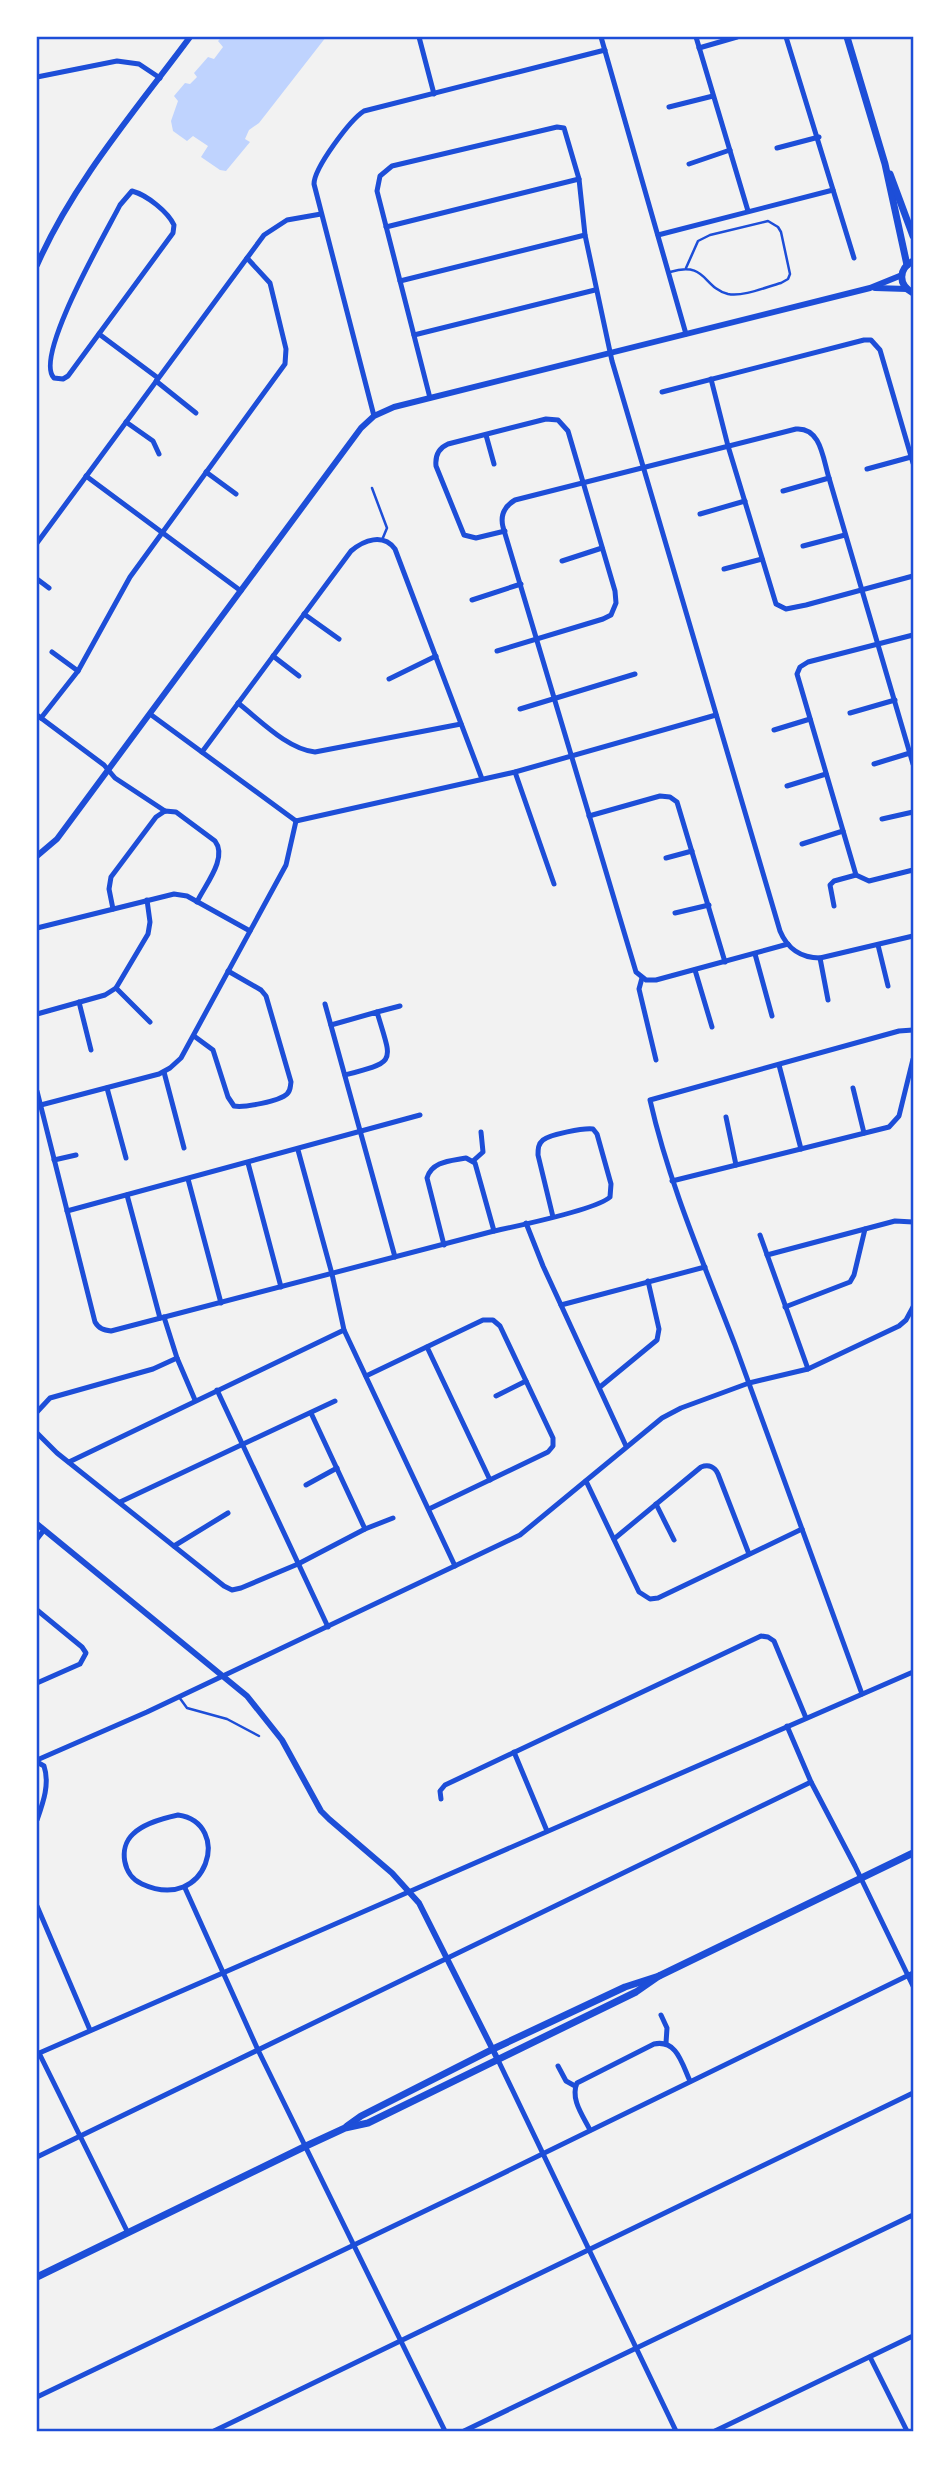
<svg xmlns="http://www.w3.org/2000/svg" width="950" height="2468" font-family="Lato,sans-serif">
  <rect width="100%" height="100%" fill="#f2f2f2"/>
  <path fill="#bfd3fe" d="M222,37H326L259,123L249,130L245,139L250,142L226,171L220,170L201,157L208,146L193,136L187,141L173,131L171,121L178,101L174,96L185,83L190,84L197,77L194,73L208,57L214,59L223,47L218,41Z"/>
  <g fill="none" stroke-linecap="round" stroke-linejoin="round">
    <g stroke="#1d4ed8" stroke-width="2.5">
      <path d="M670,272C707,261 702,287 728,294C743,297 766,287 781,283L788,279L790,274L781,232L778,227L768,221L710,235L698,241L686,268"/>
      <path d="M372,488L387,528L382,540"/>
      <path d="M179,1697L187,1708L227,1719L259,1736"/>
    </g>
    <g stroke="#1d4ed8" stroke-width="5">
      <path d="M419,37L434,94"/>
      <path d="M601,37L686,334"/>
      <path d="M696,37L748,211"/>
      <path d="M786,37L854,258"/>
      <path d="M699,48L737,37"/>
      <path d="M37,77L117,61L139,64L160,78"/>
      <path d="M669,107L713,96"/>
      <path d="M777,148L819,137"/>
      <path d="M689,164L730,150"/>
      <path d="M132,191C147,195 168,212 174,225L173,233L68,376L63,379L54,378C33,357 107,231 120,205Z"/>
      <path d="M386,227L579,179"/>
      <path d="M658,235L833,190"/>
      <path d="M400,281L585,235"/>
      <path d="M99,334L158,378"/>
      <path d="M414,335L595,290"/>
      <path d="M711,379L728,446L776,604L786,609L806,605L913,576"/>
      <path d="M156,381L196,413"/>
      <path d="M662,392L864,340H871L880,350L913,463"/>
      <path d="M430,398L377,191L380,176L392,166L557,127L564,128L579,179L585,235L612,361L780,931C787,948 801,958 820,958L913,936"/>
      <path d="M374,416L314,184C314,168 350,120 364,111L605,50"/>
      <path d="M126,422L153,441L159,454"/>
      <path d="M486,435L494,464"/>
      <path d="M867,469L911,457"/>
      <path d="M206,472L236,494"/>
      <path d="M86,476L241,591"/>
      <path d="M783,491L829,478"/>
      <path d="M700,514L745,501"/>
      <path d="M37,543L264,235L287,220L321,214"/>
      <path d="M803,546L845,535"/>
      <path d="M562,561L602,548"/>
      <path d="M724,569L762,559"/>
      <path d="M37,579L49,588"/>
      <path d="M472,600L521,584"/>
      <path d="M304,614L339,639"/>
      <path d="M913,635L808,662L800,667L797,674L856,875L869,881L913,870"/>
      <path d="M497,651L603,619L611,615L616,603L615,591L568,431L558,420L546,419L448,444C439,448 435,456 436,466L464,535L476,538L505,531"/>
      <path d="M52,652L78,671"/>
      <path d="M273,656L299,676"/>
      <path d="M389,679L436,656"/>
      <path d="M238,703C260,720 287,749 315,752L461,724"/>
      <path d="M520,709L635,674"/>
      <path d="M850,713L895,700"/>
      <path d="M150,714L296,821L515,772L716,715"/>
      <path d="M37,715L104,765L115,778L165,811"/>
      <path d="M41,718L78,671L130,577L285,364L286,349L270,283L247,258"/>
      <path d="M774,730L810,719"/>
      <path d="M202,752L351,551C364,540 383,533 395,549L482,779"/>
      <path d="M874,764L910,753"/>
      <path d="M515,772L554,884"/>
      <path d="M787,786L826,774"/>
      <path d="M589,816L660,796L670,797L677,802L725,962"/>
      <path d="M882,819L913,812"/>
      <path d="M802,844L843,831"/>
      <path d="M666,858L692,851"/>
      <path d="M834,906L830,885L834,881L856,875"/>
      <path d="M113,909L109,889L111,877L156,817L165,811L176,812L215,841C228,858 205,885 197,902"/>
      <path d="M675,913L709,905"/>
      <path d="M37,928L174,894L187,896L250,931"/>
      <path d="M788,944L656,980H646L636,972L503,527C500,515 505,506 515,500L796,429C821,427 823,459 829,478L913,764"/>
      <path d="M878,945L888,986"/>
      <path d="M755,954L772,1016"/>
      <path d="M820,958L828,1000"/>
      <path d="M695,970L712,1027"/>
      <path d="M642,978L639,989L656,1060"/>
      <path d="M116,988L150,1022"/>
      <path d="M79,1002L91,1050"/>
      <path d="M325,1004L395,1257"/>
      <path d="M377,1012L400,1006"/>
      <path d="M37,1014L105,995L116,988L148,934L150,922L147,900"/>
      <path d="M331,1025L377,1012C392,1063 398,1061 345,1075"/>
      <path d="M194,1036L213,1050L228,1097L234,1106C244,1108 280,1101 287,1094C291,1090 290,1087 291,1082L266,996L261,990L228,971"/>
      <path d="M779,1065L801,1149"/>
      <path d="M164,1072L184,1148"/>
      <path d="M107,1088L126,1158"/>
      <path d="M853,1088L864,1133"/>
      <path d="M37,1091L95,1322C99,1329 104,1330 111,1331L494,1231C517,1226 596,1210 610,1197L611,1184L597,1134L593,1129C583,1128 551,1134 543,1140C538,1144 538,1149 538,1155L553,1217"/>
      <path d="M37,1106L159,1074L170,1068L181,1058L286,865L296,821"/>
      <path d="M726,1117L736,1165"/>
      <path d="M298,1150L332,1274L344,1330L455,1566"/>
      <path d="M54,1160L76,1155"/>
      <path d="M473,1161L483,1152L481,1132"/>
      <path d="M248,1163L281,1287"/>
      <path d="M188,1179L221,1303"/>
      <path d="M672,1181L889,1127L899,1116L913,1059"/>
      <path d="M127,1195L160,1318"/>
      <path d="M67,1211L420,1115"/>
      <path d="M526,1223L543,1266L626,1446"/>
      <path d="M760,1235L808,1369"/>
      <path d="M444,1245L427,1178C432,1161 451,1161 466,1158L475,1163L494,1231"/>
      <path d="M767,1255L895,1221L913,1222"/>
      <path d="M561,1305L705,1267"/>
      <path d="M785,1307L850,1282L854,1275L865,1229"/>
      <path d="M164,1317L177,1358L195,1400"/>
      <path d="M427,1347L490,1480"/>
      <path d="M366,1376L483,1320H493L500,1326L553,1438V1446L548,1452L429,1509"/>
      <path d="M600,1387L657,1340L659,1329L648,1281"/>
      <path d="M217,1390L328,1627"/>
      <path d="M496,1396L526,1381"/>
      <path d="M37,1412L50,1398L153,1369L177,1358"/>
      <path d="M37,1433L57,1453L224,1586L232,1590L241,1588L298,1564L365,1529L311,1413"/>
      <path d="M69,1462L344,1330"/>
      <path d="M586,1481L639,1592L650,1599L658,1598L802,1529"/>
      <path d="M306,1485L337,1468"/>
      <path d="M120,1502L335,1401"/>
      <path d="M656,1504L674,1540"/>
      <path d="M365,1529L393,1518"/>
      <path d="M37,1539L44,1530"/>
      <path d="M614,1539L701,1467C709,1464 715,1467 718,1474L749,1554"/>
      <path d="M174,1546L228,1513"/>
      <path d="M37,1610L82,1647L86,1653L80,1664L37,1683"/>
      <path d="M862,1694C819,1578 778,1461 735,1345C704,1264 669,1184 650,1100L899,1031L913,1030"/>
      <path d="M787,1726L811,1782L855,1866L913,1986"/>
      <path d="M514,1752L547,1831"/>
      <path d="M37,1760L147,1712L520,1535L662,1418L681,1408L749,1383L808,1369L899,1326L906,1320L913,1307"/>
      <path d="M37,1762L44,1766C50,1784 43,1803 37,1820"/>
      <path d="M441,1799L440,1791L445,1785L761,1636L768,1637L774,1641L806,1718"/>
      <path d="M178,1815C233,1823 208,1914 142,1884C123,1876 118,1848 133,1834C144,1823 164,1818 178,1815Z"/>
      <path d="M185,1888L258,2050L445,2431"/>
      <path d="M37,1906L90,2030"/>
      <path d="M661,2015L667,2028L666,2043"/>
      <path d="M39,2053L128,2233"/>
      <path d="M37,2054L913,1672"/>
      <path d="M498,2060L676,2431"/>
      <path d="M558,2066L566,2081L575,2086"/>
      <path d="M590,2130C583,2116 570,2099 577,2083L654,2044C677,2039 682,2064 690,2081"/>
      <path d="M37,2157L811,1782"/>
      <path d="M870,2357L907,2431"/>
      <path d="M37,2397L479,2185L913,1973"/>
      <path d="M214,2431L913,2093"/>
      <path d="M464,2431L913,2215"/>
      <path d="M715,2431L913,2336"/>
    </g>
    <g stroke="#1d4ed8" stroke-width="6">
      <path d="M37,265C74,181 136,110 190,37"/>
      <path d="M875,288L907,289"/>
      <path d="M37,856L57,839L361,428L374,416L394,407L870,288L902,275"/>
      <path d="M37,1524L247,1696L282,1740L321,1811L329,1819L392,1873L419,1903L498,2060"/>
    </g>
    <g stroke="#1d4ed8" stroke-width="7">
      <path d="M847,37L885,164L907,265"/>
      <path d="M890,174L913,236"/>
      <path d="M913,261C898,269 898,285 913,293"/>
      <path d="M347,2126L361,2116L493,2049L625,1987L659,1976L913,1853"/>
      <path d="M37,2277L306,2146L345,2128L368,2123L636,1992L659,1976"/>
    </g>
  </g>
  <rect width="950" height="2468" fill="none" stroke="#ffffff" stroke-width="77"/>
  <rect x="38" y="38" width="874" height="2392" fill="none" stroke="#1d4ed8" stroke-width="2.5"/>
</svg>
